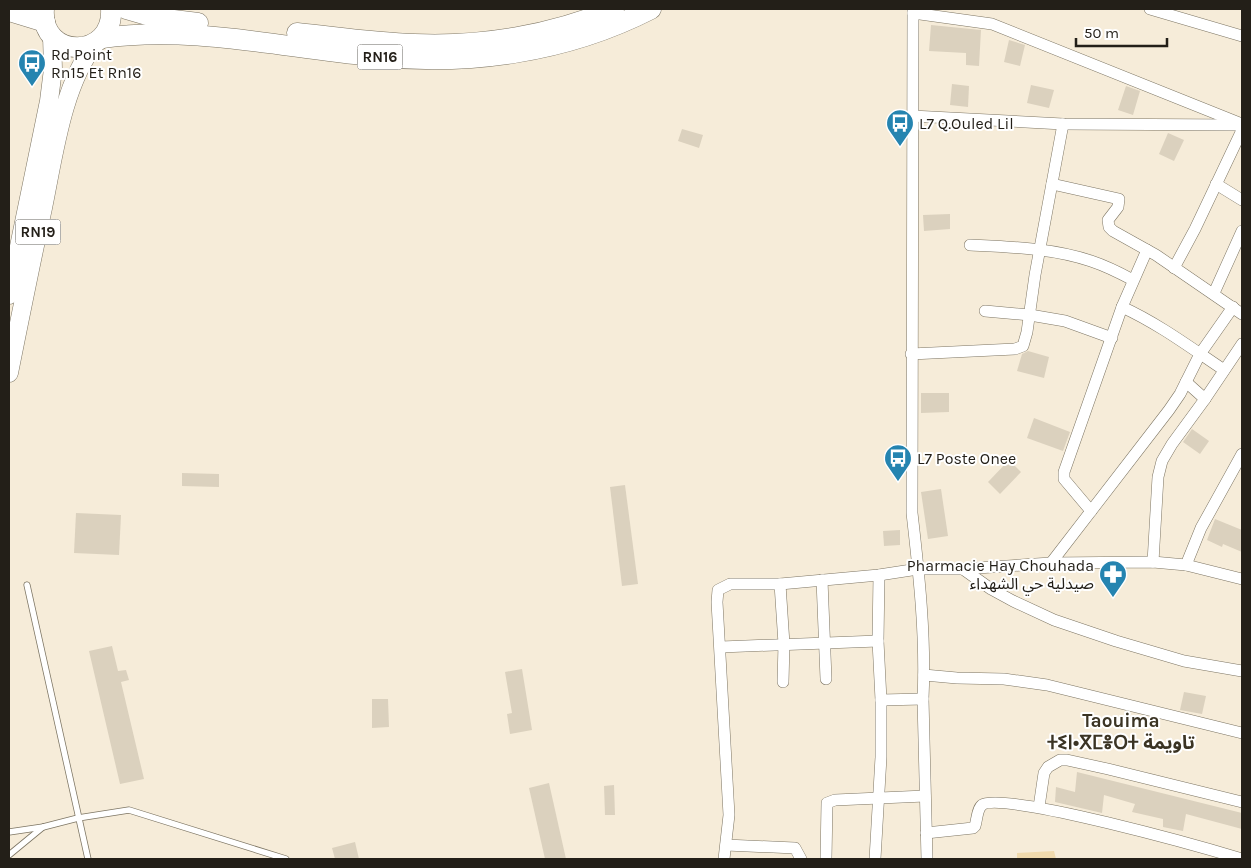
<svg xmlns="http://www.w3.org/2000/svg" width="1251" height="868" font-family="Karla,'Noto Sans Arabic','Noto Sans Tifinagh',sans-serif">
  <rect width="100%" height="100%" fill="#f6ecd9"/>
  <path fill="#f0daad" d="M1054,851L1056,859H1017V853Z"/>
  <g fill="#dbd1be">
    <path d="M931,25L981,30L979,66L966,65V53L929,51Z"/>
    <path d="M1009,40L1025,45L1020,66L1004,62Z"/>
    <path d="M952,84L969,86L968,107L950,105Z"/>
    <path d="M1031,85L1054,90L1049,108L1027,103Z"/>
    <path d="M1126,86L1140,91L1133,115L1118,110Z"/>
    <path d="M682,129L703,135L699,148L678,141Z"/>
    <path d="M1168,133L1184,140L1174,161L1159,154Z"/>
    <path d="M950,214V229L924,231L923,215Z"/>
    <path d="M1028,351L1049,357L1044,378L1017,371L1022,354Z"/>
    <path d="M921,393H949V412L921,413Z"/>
    <path d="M1034,418L1070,432L1063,451L1027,438Z"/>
    <path d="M1192,429L1209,441L1200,454L1183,442Z"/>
    <path d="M1009,460L1021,472L1000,494L988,482Z"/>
    <path d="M182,473L219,474V487L182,486Z"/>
    <path d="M625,485L638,584L622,586L610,487Z"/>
    <path d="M941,489L948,536L928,539L921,492Z"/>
    <path d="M76,513L121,515L119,555L74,553Z"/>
    <path d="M1215,519L1242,530V552L1223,544L1222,547L1207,540Z"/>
    <path d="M900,530V545L884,546L883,531Z"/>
    <path d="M112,646L118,671L126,670L129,680L121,682L144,779L120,784L89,651Z"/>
    <path d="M522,669L532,730L510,734L507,714L512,713L505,672Z"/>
    <path d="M1184,692L1206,696L1202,714L1180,710Z"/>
    <path d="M372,699H388L389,727L372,728Z"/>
    <path d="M1077,772L1242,813V829L1186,814L1183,831L1163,827V819L1132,812L1135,804L1104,795L1102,813L1055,802L1056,787L1075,792Z"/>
    <path d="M549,783L566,859H545L529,788Z"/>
    <path d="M614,785L615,815H605L604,786Z"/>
    <path d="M355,842L359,859H335L332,848Z"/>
  </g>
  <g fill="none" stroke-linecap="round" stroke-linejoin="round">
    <g stroke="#7d7563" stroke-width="7">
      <g id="lane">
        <path d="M27,585L88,859"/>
        <path d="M9,832L43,827L78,818L129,810L286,859"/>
        <path d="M9,855L43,827"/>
      </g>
    </g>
    <g stroke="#7d7563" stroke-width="12">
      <g id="street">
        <path d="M913,9L912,513C919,574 926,637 923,699L927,859"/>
        <path d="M1150,9L1242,36"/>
        <path d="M913,13L992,24L1242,124"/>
        <path d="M912,116L1063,124L1238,125"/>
        <path d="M1052,184L1119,199L1118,207L1108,220L1109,227L1113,231L1156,255L1242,314"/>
        <path d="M1216,184L1242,200"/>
        <path d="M970,245C1010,247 1053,248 1091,261C1106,266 1120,273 1133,280"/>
        <path d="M1174,268L1195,229L1242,130"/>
        <path d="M1214,293L1242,231"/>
        <path d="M1122,307C1159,324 1191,348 1224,370"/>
        <path d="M985,311L1030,315L1065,321L1112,338"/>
        <path d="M911,354L1015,349L1023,346L1027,332L1035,275L1063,124"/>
        <path d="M1186,382L1205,399"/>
        <path d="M1091,511L1064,479V472L1122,307L1147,250"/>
        <path d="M1153,562L1158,477L1162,461L1172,444L1205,399L1242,344"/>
        <path d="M1051,563L1169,410L1180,394L1200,354L1233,307"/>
        <path d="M1186,565L1201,528L1242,454"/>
        <path d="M963,569L991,589L1013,601L1054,620L1116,641L1184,661L1242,671"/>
        <path d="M822,580L826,679"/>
        <path d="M780,584L784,644L783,682"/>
        <path d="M721,647L878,641"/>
        <path d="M924,675L957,678L1004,679L1047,685L1242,733"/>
        <path d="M881,700L923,699"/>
        <path d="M1039,807L1044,773L1048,767L1060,760H1067L1108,769L1242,802"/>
        <path d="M926,833L973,828L975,826C977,820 977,809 982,805C1002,790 1209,849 1242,859"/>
        <path d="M726,845L795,848L801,859"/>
        <path d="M724,859L729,815L717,602L718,590L730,584H780L879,575L918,569H963L1051,563L1153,562L1186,565L1242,579"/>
        <path d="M826,859L827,803L835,800L925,796"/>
        <path d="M875,859L881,757V700L878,641L879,575"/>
      </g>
    </g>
    <g stroke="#7d7563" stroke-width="19">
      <g id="primary">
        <path d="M9,295L49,101L53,69L52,36"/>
        <path d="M9,373C20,318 31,263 43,208C54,155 62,86 96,42"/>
      </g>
    </g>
    <g stroke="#7d7563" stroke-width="21">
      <g id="highway">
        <path d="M44,9C40,60 114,60 111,9"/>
        <path d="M126,9L157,18L198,23"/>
        <path d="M9,11L45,22"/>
        <path d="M297,33C336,37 375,43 414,44C482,47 552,35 614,9"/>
        <path d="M102,38C192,25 283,48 372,56C468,66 565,53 651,9"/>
      </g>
    </g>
    <use href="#lane" stroke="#fff" stroke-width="5.5"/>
    <use href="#street" stroke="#fff" stroke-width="11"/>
    <use href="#primary" stroke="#fff" stroke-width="18"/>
    <use href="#highway" stroke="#fff" stroke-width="20"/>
  </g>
  <defs>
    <g id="bus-pin" transform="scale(1.4375)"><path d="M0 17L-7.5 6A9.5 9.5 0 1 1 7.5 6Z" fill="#2584b0" stroke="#fff"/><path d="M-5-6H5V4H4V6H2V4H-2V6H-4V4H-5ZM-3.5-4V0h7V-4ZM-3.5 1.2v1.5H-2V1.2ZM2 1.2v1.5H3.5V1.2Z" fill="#fff"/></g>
    <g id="pharmacy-pin" transform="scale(1.4375)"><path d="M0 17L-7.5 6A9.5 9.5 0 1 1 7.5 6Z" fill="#2584b0" stroke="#fff"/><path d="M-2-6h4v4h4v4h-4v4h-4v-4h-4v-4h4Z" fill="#fff"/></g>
  </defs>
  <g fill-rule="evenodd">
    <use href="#bus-pin" x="32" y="63"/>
    <use href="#bus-pin" x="900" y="123"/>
    <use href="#bus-pin" x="898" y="458"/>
    <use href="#pharmacy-pin" x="1113" y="574"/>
  </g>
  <g text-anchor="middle" stroke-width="4" stroke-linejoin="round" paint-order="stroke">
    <g fill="#fff" stroke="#65625d" stroke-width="1">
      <rect x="357.5" y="44.5" width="45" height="25" rx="4"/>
      <rect x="15.5" y="219.5" width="45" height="25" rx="4"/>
    </g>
    <g font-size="15" font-weight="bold" fill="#231f18">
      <text x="380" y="62">RN16</text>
      <text x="38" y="237">RN19</text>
    </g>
    <g font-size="16" fill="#231f18" stroke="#fff" text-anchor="start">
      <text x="51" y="60">Rd Point<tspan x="51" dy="18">Rn15 Et Rn16</tspan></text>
      <text x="919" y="129">L7 Q.Ouled Lil</text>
      <text x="917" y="464">L7 Poste Onee</text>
      <text x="1094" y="571" text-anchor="end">Pharmacie Hay Chouhada<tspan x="1094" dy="18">صيدلية حي الشهداء</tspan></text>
    </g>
    <g font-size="19" font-weight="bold" fill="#3b3424" stroke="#fff">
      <text x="1121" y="727">Taouima<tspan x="1121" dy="22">ⵜⵉⵏ•ⴳⵎⴻⵔⵜ تاويمة</tspan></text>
    </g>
  </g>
  <rect width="1251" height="868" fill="none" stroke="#231f18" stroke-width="20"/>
  <path d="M1076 38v8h91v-8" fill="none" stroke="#231f18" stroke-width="2.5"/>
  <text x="1084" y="38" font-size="15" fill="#231f18" stroke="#ffffff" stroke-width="4" paint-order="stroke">50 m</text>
</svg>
